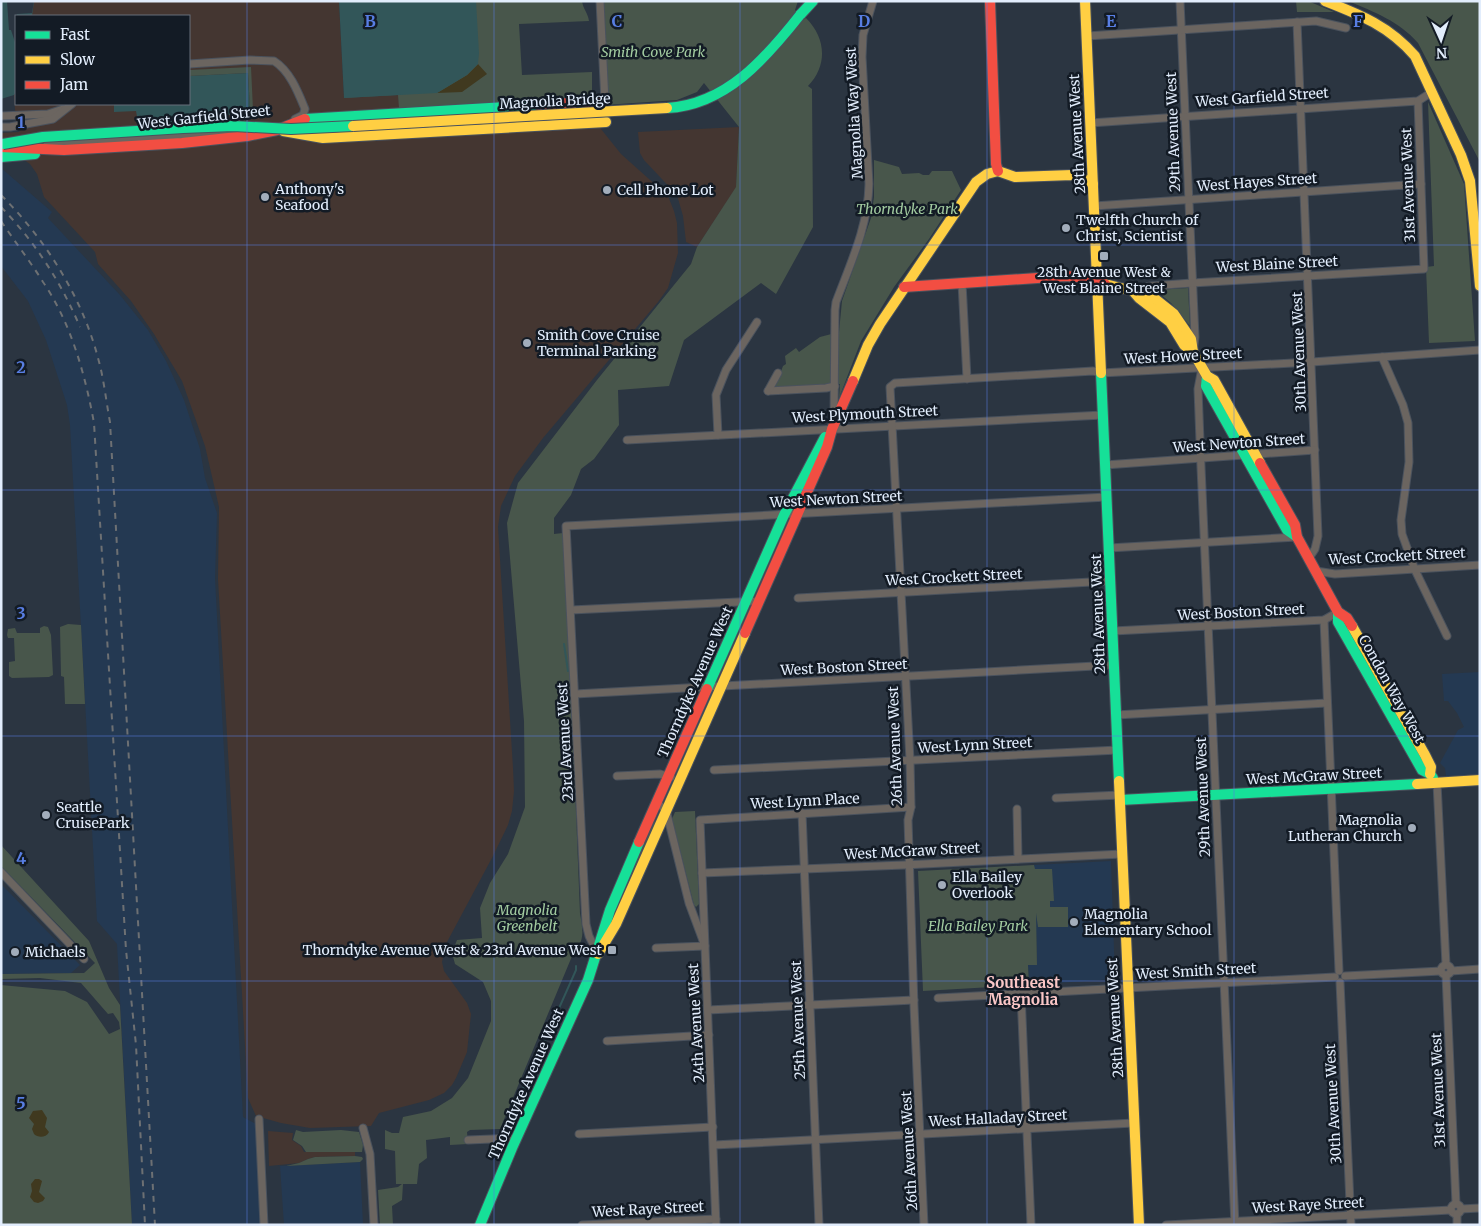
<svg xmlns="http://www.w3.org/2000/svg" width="1481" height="1226" font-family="Merriweather,serif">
  <rect width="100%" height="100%" fill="#2b3541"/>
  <g fill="#243952">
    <path d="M1,168L52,212L48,218L120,295L148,330L166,361L184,400L200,449L205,478L217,513L215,578L243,1117L258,1125L262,1225H132L117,944L97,921L70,425L67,405L46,340L28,301L1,266Z"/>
    <path d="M1480,672V774L1446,776L1445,768L1440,763L1458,730L1464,727L1457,713L1448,701H1444L1442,674Z"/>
    <path d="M1111,861L1115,979L1029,985L1028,965L1037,964L1034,865Z"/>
    <path d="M1,884L80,965L71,973L1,974Z"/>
    <path d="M360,1162L363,1225H284L280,1166Z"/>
  </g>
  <g fill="#443631">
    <path d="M7,1H339L344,98L398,95L400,108L583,98L592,95L601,129L621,154L668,196L674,211L677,223L678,253L668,288L658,302L543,438L515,476L501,506L498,527L513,768L514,791L512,811L508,825L493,856L447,942L442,962L444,971L467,1003L471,1014L467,1052L456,1078L452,1085L444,1093L429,1100L379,1113L371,1126L310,1128L281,1123L256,1116L248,1098L218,579L219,507L205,446L182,381L154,334L131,301L98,264L95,252L44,197L37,174L30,164L1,144V133L19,132L25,125L16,124L14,95L16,92V104H189V16H16Z"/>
    <path d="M739,127L736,188L697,247L686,242L683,216L677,195L644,160L640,153L638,132Z"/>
    <path d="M268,1131L293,1133L292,1140L301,1146L304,1152H355V1156L315,1157L308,1159L299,1163L269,1166Z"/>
  </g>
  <g fill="#48564b">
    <path d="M403,1H582C583,9 588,13 589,21L519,24L522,75L592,72V95L583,98L399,108L398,95L344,98Z"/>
    <path d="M600,1H798L795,10L804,19L806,18C826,38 828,65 808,86L812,89L813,227L776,294L761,283L684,340L669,386L618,390L619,425L594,459L581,469L571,495L554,518V534L563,533L568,610L580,913C582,926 586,941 575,949L500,1129L470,1130L467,1132L468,1144L450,1145V1137L426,1140L427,1158L419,1164L417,1184H403L402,1200L392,1206L393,1225H380L378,1190L398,1187L402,1184H396L395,1151L385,1149V1130L392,1133H399L403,1117L431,1111L452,1098L468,1078L491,1021V1001L483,982L455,964L452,953L457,940L482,938L480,908L490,883L508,854L525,807L524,721L507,523L518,483L597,380L691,264L697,247L736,187L739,127L704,83L697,92L677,100L605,105Z"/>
    <path d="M1296,1H1308L1334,12H1297Z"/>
    <path d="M1348,1H1480V162L1418,43C1399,21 1374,12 1348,1Z"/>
    <path d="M251,67L253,110L245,116L250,110L248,73L189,76V70Z"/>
    <path d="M1428,102L1464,184L1475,341L1429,343L1426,267L1434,266Z"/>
    <path d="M874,160L899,167L902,174L919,173L923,175H929L932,171H952L961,190L929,239L894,287L861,341L839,398L840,384L775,387L783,366L786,364L785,356L796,348L799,352L820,337L839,332L842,301L871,218L874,197Z"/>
    <path d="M1188,288L1190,326L1171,303L1155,290Z"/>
    <path d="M68,624L81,625L85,704H65L64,677L61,676L60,627Z"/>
    <path d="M44,626L48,627L51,635L53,675L49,677L12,678L9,676V662L15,661L14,638H8L7,635L8,629L15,628L17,633H40V628Z"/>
    <path d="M695,811L699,904L696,907L694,905L672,819L675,812Z"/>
    <path d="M653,821L656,822L611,923L609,920Z"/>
    <path d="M1,845L89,941L109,988L120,1005L132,1225H1V985L65,991L87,1002L109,1034L120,1029L119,1022L113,1013L108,1014L81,983L40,978L1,979V974L84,973L95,963L1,866Z"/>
    <path d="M1034,865L1035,869H1052L1054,901H1050V907H1068V927H1038L1036,913L1037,965H1028L1029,985L923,991L918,871Z"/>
    <path d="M296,1130L303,1132L341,1130L359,1132L363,1145L362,1152H306L302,1146L293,1140Z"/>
    <path d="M355,1156L362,1157L363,1159L360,1162L286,1166L299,1163L308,1159L315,1157Z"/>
  </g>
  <g fill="#40391f">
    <path d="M478,64L487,74L462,92L437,93L467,75Z"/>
    <path d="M42,1110L47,1118L45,1127L49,1132C46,1138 38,1138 34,1134L32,1129L34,1124L29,1118L33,1111Z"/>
    <path d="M35,1179H39L42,1181L39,1192L45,1198L43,1201L38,1203L34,1202L30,1197L32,1191L31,1184Z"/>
  </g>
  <g fill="#325659">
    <path d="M1,1H34L32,16H16V92L14,95L1,99Z"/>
    <path d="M339,1H476L479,53L478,64L467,75L437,93L344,98Z"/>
    <path d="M248,73L250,110L246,113L228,115V121L146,124L138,122L136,111L114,112V104H189V76Z"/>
  </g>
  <path fill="#2b3541" d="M7,1H34L32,13L17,14L16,16V45L11,30H9Z"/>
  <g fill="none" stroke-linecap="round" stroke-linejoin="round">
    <g stroke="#325659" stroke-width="2">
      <path d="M564,644L568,671"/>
      <path d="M507,1125L576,970V966"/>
    </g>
    <g stroke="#4a525d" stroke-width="9">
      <g id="street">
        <path d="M600,1L606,122"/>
        <path d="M1180,1L1195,337L1194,345"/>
        <path d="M1297,22L1318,536L1315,549L1309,558"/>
        <path d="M1087,36L1316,21L1346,28"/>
        <path d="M189,64L250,60L274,61C290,71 298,92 305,109L303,115L295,119"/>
        <path d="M1,116L48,114L63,109"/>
        <path d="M1090,123L1418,101L1432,92"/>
        <path d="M1,127H10L53,119L72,104"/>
        <path d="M47,143L187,135L243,130"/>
        <path d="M1094,206L1421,184"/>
        <path d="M962,283L967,379"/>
        <path d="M1138,289L1151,286L1192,283L1424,269L1418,101"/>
        <path d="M1382,357L1403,405L1408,423L1409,462L1401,520L1402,534L1415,570L1447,636"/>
        <path d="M1202,368L1198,389L1201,467L1235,1225"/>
        <path d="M768,391L826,388L835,386"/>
        <path d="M768,391L778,373"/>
        <path d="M834,418L835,310L836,302C851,262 868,227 869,184L862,57L863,35L873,1"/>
        <path d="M718,435L716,395L726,370L757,322"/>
        <path d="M627,440L1103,415"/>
        <path d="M1105,465L1315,450"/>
        <path d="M1109,548L1297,537"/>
        <path d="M1316,571L1335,574L1480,565"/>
        <path d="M798,598L1110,581"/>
        <path d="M571,610L759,601"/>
        <path d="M1324,620L1339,971"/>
        <path d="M1113,631L1324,620L1338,612"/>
        <path d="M575,694L1114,665"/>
        <path d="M1116,715L1327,703"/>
        <path d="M714,770L1118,750"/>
        <path d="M617,776L660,774L671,777"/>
        <path d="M1437,783L1446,965"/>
        <path d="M1056,798L1120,795"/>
        <path d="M1017,809L1018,859"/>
        <path d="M802,813L819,1225"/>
        <path d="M1,872L84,959"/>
        <path d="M702,873L904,865L1122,854"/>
        <path d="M656,948L705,946L689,903L666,810L657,803"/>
        <path d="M598,954L589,936L586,924L566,526L1107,497"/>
        <circle cx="1446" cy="970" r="5"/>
        <path d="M1451,971L1480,969"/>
        <path d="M1446,975L1456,1204"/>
        <path d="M1345,976L1441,971"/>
        <path d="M1340,982L1351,1225"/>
        <path d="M1021,994L1031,1225"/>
        <path d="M938,998L1335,977"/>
        <path d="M708,1010L914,1000"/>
        <path d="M607,1041L709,1035"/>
        <path d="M259,1119L264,1225"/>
        <path d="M363,1128L370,1154L374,1225"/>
        <path d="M579,1134L713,1127"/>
        <path d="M468,1140L516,1138"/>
        <path d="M714,1145L1134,1123"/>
        <circle cx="1456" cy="1209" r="5"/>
        <path d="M1461,1209L1480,1208"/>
        <path d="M1457,1214V1225"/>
        <path d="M582,1225L716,1219"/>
        <path d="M716,1225L700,820L911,807"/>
        <path d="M924,1225L914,1006L908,820L911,807L910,760L890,387L895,383L1093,371L1101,373L1312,362L1480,350"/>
        <path d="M1166,1225L1451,1210"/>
      </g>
    </g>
    <g stroke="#4a525d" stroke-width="12">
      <g id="fast">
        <path d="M800,15L813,1"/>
        <path d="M305,119L538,105"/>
        <path d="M1,157L35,154"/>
        <path d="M1101,373L1119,781"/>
        <path d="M1207,376L1206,386L1287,530L1297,537"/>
        <path d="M1338,612V622L1422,770L1430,774L1433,778"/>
        <path d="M707,689L784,515L825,437"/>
        <path d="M1120,800L1417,784"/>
        <path d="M480,1225L512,1148L588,980L610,910L639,842"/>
      </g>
    </g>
    <g stroke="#4a525d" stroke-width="12">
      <g id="slow">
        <path d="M1085,1L1101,373"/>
        <path d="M1325,1C1361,15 1389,26 1415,56L1461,155L1470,181L1480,286"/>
        <path d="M283,131L323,138L606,122"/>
        <path d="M998,171L1015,177L1072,175L1079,176L1093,184"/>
        <path d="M1105,284L1133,291L1141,290L1150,295L1174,314L1191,339L1193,352"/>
        <path d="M1133,291L1139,298L1170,322L1184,345L1193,352L1207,376L1214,380L1260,463"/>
        <path d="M853,381L868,345L880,324L976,182L987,174L998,171"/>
        <path d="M1352,626L1425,755L1431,767L1430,774"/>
        <path d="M1119,781L1139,1225"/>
        <path d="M1417,784L1480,780"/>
        <path d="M598,954L616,924L745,633"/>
      </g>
    </g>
    <g stroke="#4a525d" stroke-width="12">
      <g id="jam">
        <path d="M990,1L996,164L998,171"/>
        <path d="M538,105L605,101"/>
        <path d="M1,147L64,150L182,143L247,136L277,130L305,119"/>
        <path d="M904,287L1066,276L1078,277L1105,284"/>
        <path d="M1260,463L1295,525L1297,537L1338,612L1347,618L1352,626"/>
        <path d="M745,633L827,447L832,429L853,381"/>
        <path d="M639,842L707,689"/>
      </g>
    </g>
    <use href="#street" stroke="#6b6560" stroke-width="7"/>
    <use href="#fast" stroke="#16e098" stroke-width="10"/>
    <use href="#slow" stroke="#ffcf43" stroke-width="10"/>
    <use href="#jam" stroke="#f24e42" stroke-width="10"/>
    <g stroke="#6d7073" stroke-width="2" stroke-dasharray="6 6" stroke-linecap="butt">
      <path d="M1,195C46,240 82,297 98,358C104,379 106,401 110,422L155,1225"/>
      <path d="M1,207C35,242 61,282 80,327"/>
      <path d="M1,221C15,242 30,261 43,282C71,323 85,374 94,423L126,950L136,1045L145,1225"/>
    </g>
    <g stroke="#4a525d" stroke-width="12" stroke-linecap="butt">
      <g id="fast-bridge">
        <path d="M667,108C726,105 766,58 800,15"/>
        <path d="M3,144L43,137L183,128L233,126L291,129L353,126"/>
      </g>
    </g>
    <g stroke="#4a525d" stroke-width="12" stroke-linecap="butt">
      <path id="slow-bridge" d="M353,126L667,108"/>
    </g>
    <use href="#fast-bridge" stroke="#16e098" stroke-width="10"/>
    <use href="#slow-bridge" stroke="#ffcf43" stroke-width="10"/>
  </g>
  <path fill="none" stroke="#587ee3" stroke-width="1" stroke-opacity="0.55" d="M247,1V1225M494,1V1225M740,1V1225M987,1V1225M1234,1V1225M1,245H1480M1,490H1480M1,736H1480M1,981H1480"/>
  <g fill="#a2adbb" stroke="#131b25" stroke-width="2">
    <circle cx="607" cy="190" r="5"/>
    <circle cx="265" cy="197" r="5"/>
    <circle cx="1066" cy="228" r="5"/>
    <rect x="1099" y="251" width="10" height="10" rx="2.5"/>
    <circle cx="527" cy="343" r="5"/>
    <circle cx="46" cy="815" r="5"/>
    <circle cx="1412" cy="828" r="5"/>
    <circle cx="942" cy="885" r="5"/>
    <circle cx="1074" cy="922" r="5"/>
    <rect x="607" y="945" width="10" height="10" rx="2.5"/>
    <circle cx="15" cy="952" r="5"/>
  </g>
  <g text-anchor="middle" stroke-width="5" stroke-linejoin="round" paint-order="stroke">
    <g font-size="14" font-style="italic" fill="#a2cba0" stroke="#131b25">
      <text x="653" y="57">Smith Cove Park</text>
      <text x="907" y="214">Thorndyke Park</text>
      <text x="527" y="915">Magnolia<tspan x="527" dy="16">Greenbelt</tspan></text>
      <text x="978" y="931">Ella Bailey Park</text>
    </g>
    <g font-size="14" fill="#e2edfc" stroke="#131b25">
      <text transform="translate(1262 97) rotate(-4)" y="5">West Garfield Street</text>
      <text transform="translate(555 101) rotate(-3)" y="5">Magnolia Bridge</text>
      <text transform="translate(854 113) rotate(-93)" y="5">Magnolia Way West</text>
      <text transform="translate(204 117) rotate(-6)" y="5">West Garfield Street</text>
      <text transform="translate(1173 132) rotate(-92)" y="5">29th Avenue West</text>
      <text transform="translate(1077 134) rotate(-93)" y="5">28th Avenue West</text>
      <text transform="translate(1257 182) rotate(-4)" y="5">West Hayes Street</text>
      <text transform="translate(1408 185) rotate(-92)" y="5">31st Avenue West</text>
      <text transform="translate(1277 264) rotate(-3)" y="5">West Blaine Street</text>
      <text transform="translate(1299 352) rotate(-92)" y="5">30th Avenue West</text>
      <text transform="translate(1183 356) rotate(-3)" y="5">West Howe Street</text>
      <text transform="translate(865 414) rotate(-3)" y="5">West Plymouth Street</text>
      <text transform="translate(1239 443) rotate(-4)" y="5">West Newton Street</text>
      <text transform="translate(836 499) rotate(-3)" y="5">West Newton Street</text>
      <text transform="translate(1397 556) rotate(-3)" y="5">West Crockett Street</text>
      <text transform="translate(954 577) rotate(-3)" y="5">West Crockett Street</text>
      <text transform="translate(1241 612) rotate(-3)" y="5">West Boston Street</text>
      <text transform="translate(1098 614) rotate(-92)" y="5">28th Avenue West</text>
      <text transform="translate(844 667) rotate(-3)" y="5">West Boston Street</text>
      <text transform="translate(695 682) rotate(-66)" y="5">Thorndyke Avenue West</text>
      <text transform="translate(1392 689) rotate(61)" y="5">Condon Way West</text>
      <text transform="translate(565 742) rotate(-93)" y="5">23rd Avenue West</text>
      <text transform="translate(975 745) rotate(-3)" y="5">West Lynn Street</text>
      <text transform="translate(895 746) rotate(-92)" y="5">26th Avenue West</text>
      <text transform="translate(1314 776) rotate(-3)" y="5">West McGraw Street</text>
      <text transform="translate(1203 797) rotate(-92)" y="5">29th Avenue West</text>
      <text transform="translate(805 801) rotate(-3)" y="5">West Lynn Place</text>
      <text transform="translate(912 851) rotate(-3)" y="5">West McGraw Street</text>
      <text transform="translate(1196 971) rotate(-3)" y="5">West Smith Street</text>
      <text transform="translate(1115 1018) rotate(-93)" y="5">28th Avenue West</text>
      <text transform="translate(798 1020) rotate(-92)" y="5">25th Avenue West</text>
      <text transform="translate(696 1023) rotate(-93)" y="5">24th Avenue West</text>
      <text transform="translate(526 1084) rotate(-66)" y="5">Thorndyke Avenue West</text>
      <text transform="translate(1438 1090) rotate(-92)" y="5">31st Avenue West</text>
      <text transform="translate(1333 1104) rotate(-93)" y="5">30th Avenue West</text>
      <text transform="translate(998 1118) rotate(-3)" y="5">West Halladay Street</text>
      <text transform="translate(909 1151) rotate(-93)" y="5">26th Avenue West</text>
      <text transform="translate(1308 1205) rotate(-3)" y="5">West Raye Street</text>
      <text transform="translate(648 1209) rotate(-3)" y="5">West Raye Street</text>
    </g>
    <g font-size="14" fill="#e2edfc" stroke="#131b25" text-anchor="start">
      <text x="275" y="194">Anthony's<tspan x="275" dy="16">Seafood</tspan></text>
      <text x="617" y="195">Cell Phone Lot</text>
      <text x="1076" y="225">Twelfth Church of<tspan x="1076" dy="16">Christ, Scientist</tspan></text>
      <text x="1104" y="277" text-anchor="middle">28th Avenue West &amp;<tspan x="1104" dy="16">West Blaine Street</tspan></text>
      <text x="537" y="340">Smith Cove Cruise<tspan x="537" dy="16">Terminal Parking</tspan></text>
      <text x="56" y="812">Seattle<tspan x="56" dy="16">CruisePark</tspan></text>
      <text x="1402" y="825" text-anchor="end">Magnolia<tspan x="1402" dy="16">Lutheran Church</tspan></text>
      <text x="952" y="882">Ella Bailey<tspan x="952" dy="16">Overlook</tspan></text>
      <text x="1084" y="919">Magnolia<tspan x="1084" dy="16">Elementary School</tspan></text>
      <text x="602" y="955" text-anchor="end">Thorndyke Avenue West &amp; 23rd Avenue West</text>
      <text x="25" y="957">Michaels</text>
    </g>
    <g font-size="15" font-weight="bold" fill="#fbc7c7" stroke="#131b25">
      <text x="1023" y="988">Southeast<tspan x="1023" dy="17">Magnolia</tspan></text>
    </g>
  </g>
  <g font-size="16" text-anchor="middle" font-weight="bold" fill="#587ee3" stroke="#131b25" stroke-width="5" stroke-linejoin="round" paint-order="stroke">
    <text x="370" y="27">B</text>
    <text x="617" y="27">C</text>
    <text x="864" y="27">D</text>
    <text x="1111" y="27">E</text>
    <text x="1358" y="27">F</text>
    <text x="21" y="128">1</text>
    <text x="21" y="373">2</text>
    <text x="21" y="619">3</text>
    <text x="21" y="864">4</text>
    <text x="21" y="1109">5</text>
  </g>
  <rect width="1481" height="1226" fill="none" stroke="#e2edfc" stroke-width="5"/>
  <rect x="15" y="15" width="175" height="90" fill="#131b25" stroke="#666f7b"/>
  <rect x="25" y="31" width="25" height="8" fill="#16e098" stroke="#666f7b"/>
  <text x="60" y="40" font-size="15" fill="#e2edfc">Fast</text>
  <rect x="25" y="56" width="25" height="8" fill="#ffcf43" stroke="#666f7b"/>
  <text x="60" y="65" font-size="15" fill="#e2edfc">Slow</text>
  <rect x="25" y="81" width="25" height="8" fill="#f24e42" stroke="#666f7b"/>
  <text x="60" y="90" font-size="15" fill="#e2edfc">Jam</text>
  <g transform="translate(1441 40) rotate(177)" stroke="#131b25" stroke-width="4" paint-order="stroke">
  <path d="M0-4L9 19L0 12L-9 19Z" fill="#e2edfc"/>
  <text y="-8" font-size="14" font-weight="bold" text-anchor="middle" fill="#e2edfc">N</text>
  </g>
</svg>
